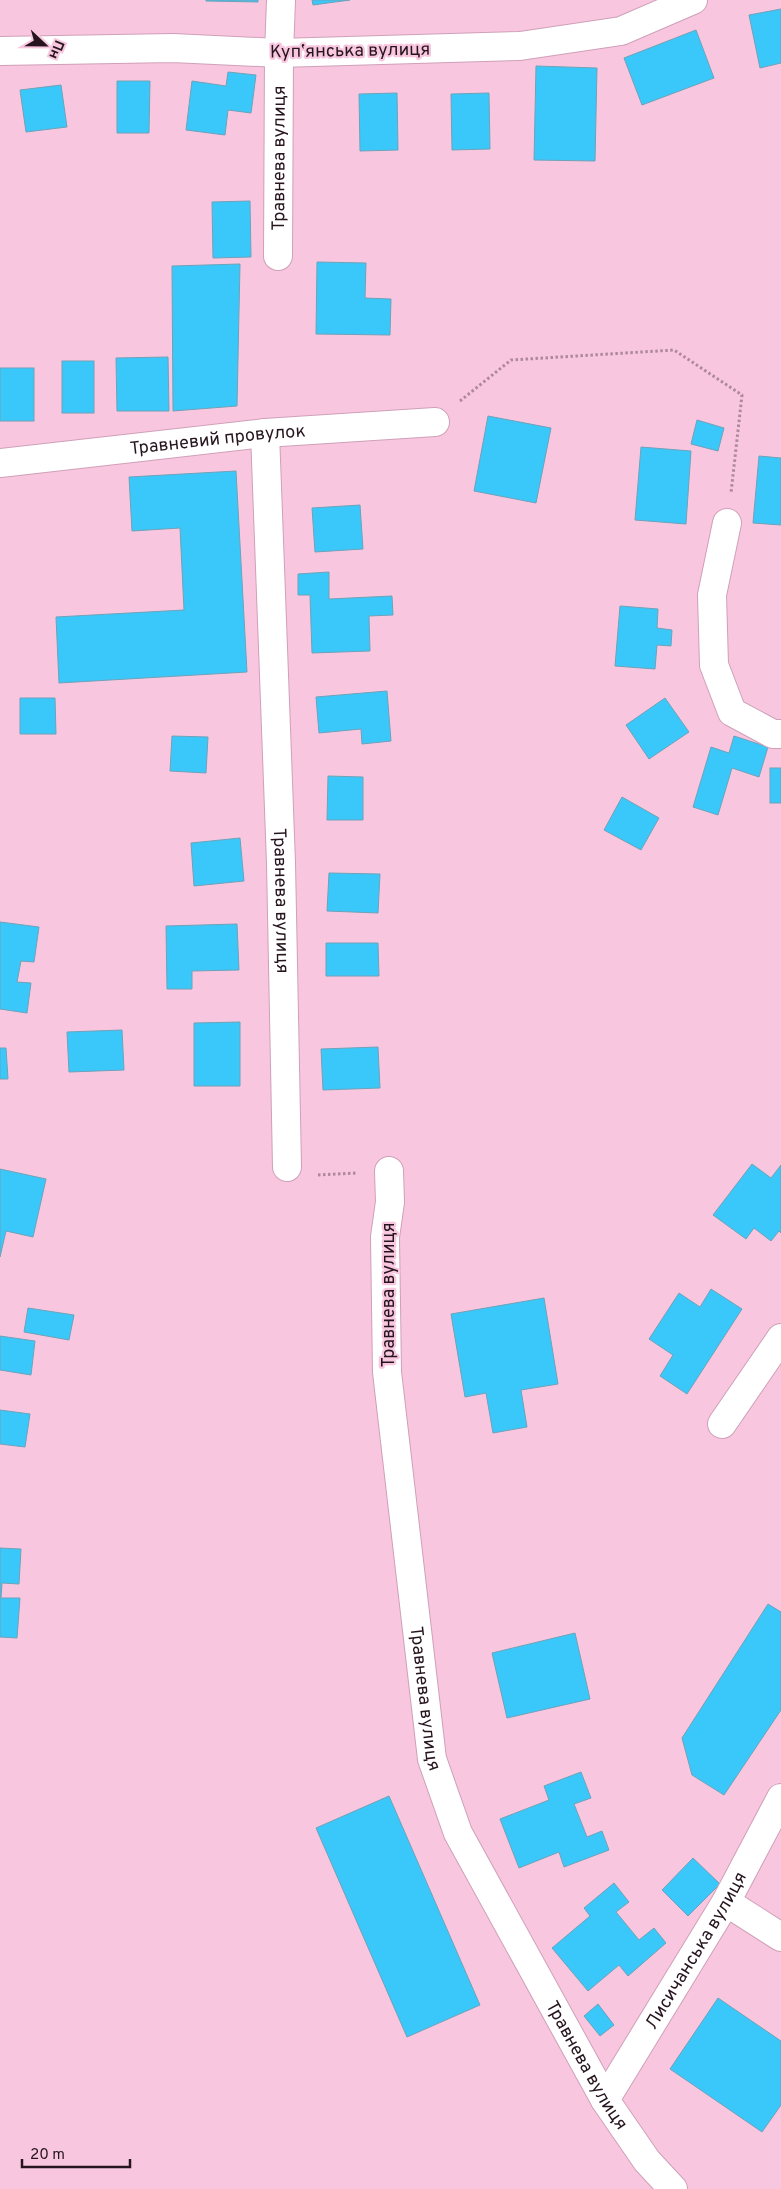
<svg xmlns="http://www.w3.org/2000/svg" width="781" height="2189" font-family="Overpass,sans-serif">
  <rect width="100%" height="100%" fill="#f8c7df"/>
  <g fill="#3ac8fa" stroke="#6fa2b9">
    <path d="M206,0H258V2L206,1Z"/>
    <path d="M312,0H350L313,5Z"/>
    <path d="M781,9V63L760,68L749,15Z"/>
    <path d="M696,30L714,78L642,105L624,58Z"/>
    <path d="M536,66L597,68L595,161L534,160Z"/>
    <path d="M228,72L256,75L251,113L228,110L225,135L186,130L192,81L226,86Z"/>
    <path d="M117,81H150L149,133H117Z"/>
    <path d="M61,85L67,127L26,132L20,90Z"/>
    <path d="M397,93L398,150L360,151L359,94Z"/>
    <path d="M489,93L490,149L452,150L451,94Z"/>
    <path d="M250,201L251,257L213,258L212,202Z"/>
    <path d="M317,262L366,263L365,298L391,299L390,335L316,334Z"/>
    <path d="M240,264L237,406L173,411L172,266Z"/>
    <path d="M168,357L169,411H117L116,358Z"/>
    <rect x="62" y="361" width="32" height="52"/>
    <rect x="0" y="368" width="34" height="53"/>
    <path d="M488,416L551,428L536,503L474,491Z"/>
    <path d="M697,420L724,428L718,451L691,444Z"/>
    <path d="M641,447L691,451L686,524L635,520Z"/>
    <path d="M759,456L781,458V525L753,523Z"/>
    <path d="M236,471L247,672L59,683L56,617L184,610L180,528L132,531L129,477Z"/>
    <path d="M360,505L363,549L315,552L312,508Z"/>
    <path d="M329,572V599L392,596L393,615L369,616L370,651L312,653L310,595H298V574Z"/>
    <path d="M620,606L658,609L657,628L672,630L671,646L657,645L655,669L615,666Z"/>
    <path d="M387,691L391,741L362,744L361,729L319,733L316,697Z"/>
    <path d="M20,698H55L56,734H20Z"/>
    <path d="M665,698L689,732L649,759L626,725Z"/>
    <path d="M172,736L208,737L206,773L170,771Z"/>
    <path d="M734,736L768,747L759,777L732,768L718,815L693,807L711,747L729,753Z"/>
    <rect x="770" y="768" width="11" height="35"/>
    <path d="M328,776L363,777V820H327Z"/>
    <path d="M622,797L659,818L641,850L604,830Z"/>
    <path d="M240,838L244,881L194,886L191,843Z"/>
    <path d="M329,873L380,874L378,913L327,911Z"/>
    <path d="M0,922L39,927L34,962L21,961L17,982L31,983L27,1013L0,1009Z"/>
    <path d="M237,924L239,970L192,971V989H167L166,926Z"/>
    <path d="M326,943H378L379,976H326Z"/>
    <path d="M240,1022V1086H194V1023Z"/>
    <path d="M122,1030L124,1070L69,1072L67,1032Z"/>
    <path d="M378,1047L380,1088L323,1090L321,1049Z"/>
    <path d="M0,1048H6L8,1079H0Z"/>
    <path d="M752,1164L771,1178L781,1165V1233L779,1231L771,1241L754,1228L746,1239L713,1215Z"/>
    <path d="M0,1169L46,1179L33,1237L6,1231L0,1257Z"/>
    <path d="M711,1289L742,1309L687,1394L660,1376L673,1355L649,1339L679,1293L700,1307Z"/>
    <path d="M544,1298L558,1384L521,1390L527,1427L493,1433L486,1393L465,1397L451,1314Z"/>
    <path d="M28,1308L74,1315L69,1340L24,1332Z"/>
    <path d="M0,1336L35,1341L31,1375L0,1370Z"/>
    <path d="M0,1410L30,1414L25,1447L0,1444Z"/>
    <path d="M0,1548L21,1549L19,1584L2,1583L1,1598H20L17,1638L0,1637Z"/>
    <path d="M768,1604L781,1612V1710L724,1795L692,1775L682,1738Z"/>
    <path d="M575,1633L590,1699L507,1718L492,1653Z"/>
    <path d="M581,1772L591,1798L574,1804L587,1837L602,1831L609,1850L564,1867L559,1852L519,1868L500,1819L549,1800L544,1786Z"/>
    <path d="M389,1796L480,2005L407,2037L316,1828Z"/>
    <path d="M693,1858L720,1884L688,1916L662,1890Z"/>
    <path d="M614,1883L629,1902L616,1912L639,1940L654,1928L666,1943L628,1976L619,1965L588,1991L552,1948L590,1916L584,1908Z"/>
    <path d="M718,1998L781,2041V2105L762,2132L670,2069Z"/>
    <path d="M598,2004L614,2025L600,2036L584,2016Z"/>
  </g>
  <g fill="none" stroke-linecap="round" stroke-linejoin="round">
    <g stroke="#cfa0b8" stroke-width="30">
      <g id="minor">
        <path d="M0,51L173,48L279,53L520,46L621,31L693,0"/>
        <path id="s1" d="M278,256L279,53L281,0"/>
        <path id="s2" d="M265,433L281,863L287,1167"/>
        <path id="s3" d="M0,463L265,433L435,422"/>
        <path d="M727,523L712,595L714,665L732,712L773,734H781"/>
        <path id="s4" d="M389,1171L390,1202L385,1237L387,1372L432,1759L458,1833L605,2100L647,2161L673,2189"/>
        <path d="M722,1424L781,1338"/>
        <path d="M726,1902L781,1937"/>
        <path id="s5" d="M605,2100L726,1902L781,1798"/>
      </g>
    </g>
    <g stroke="#af899b" stroke-width="3" stroke-dasharray="2.5 2.5" stroke-linecap="butt">
      <path d="M460,401L511,360L674,350L742,395L731,493"/>
      <path d="M318,1175L357,1173"/>
    </g>
    <use href="#minor" stroke="#fff" stroke-width="28"/>
  </g>
  <g text-anchor="middle" stroke-width="4.5" stroke-linejoin="round" paint-order="stroke">
    <g font-size="18" fill="#26151e" stroke="#f8c7df">
      <text transform="translate(350 50) rotate(-1)" y="6">Купʼянська вулиця</text>
      <text dy="6" stroke="none"><textPath href="#s1" startOffset="98">Травнева вулиця</textPath></text>
      <text dy="6" stroke="none"><textPath href="#s3" startOffset="219">Травневий провулок</textPath></text>
      <text dy="6" stroke="none"><textPath href="#s2" startOffset="468">Травнева вулиця</textPath></text>
      <text transform="translate(388 1295) rotate(-90)" y="6">Травнева вулиця</text>
      <text dy="6" stroke="none"><textPath href="#s4" startOffset="530">Травнева вулиця</textPath></text>
      <text dy="6" stroke="none"><textPath href="#s5" startOffset="175">Лисичанська вулиця</textPath></text>
      <text dy="6" stroke="none"><textPath href="#s4" startOffset="935">Травнева вулиця</textPath></text>
    </g>
  </g>
  <g transform="translate(45 45) rotate(112)" stroke="#f8c7df" stroke-width="4" paint-order="stroke">
  <path d="M0-4L9 19L0 12L-9 19Z" fill="#26151e"/>
  <text y="-8" font-size="14" font-weight="bold" text-anchor="middle" fill="#26151e">Пн</text>
  </g>
  <path d="M22 2159v8h108v-8" fill="none" stroke="#26151e" stroke-width="2.5"/>
  <text x="30" y="2159" font-size="15" fill="#26151e" stroke="#f8c7df" stroke-width="4" paint-order="stroke">20 m</text>
</svg>
